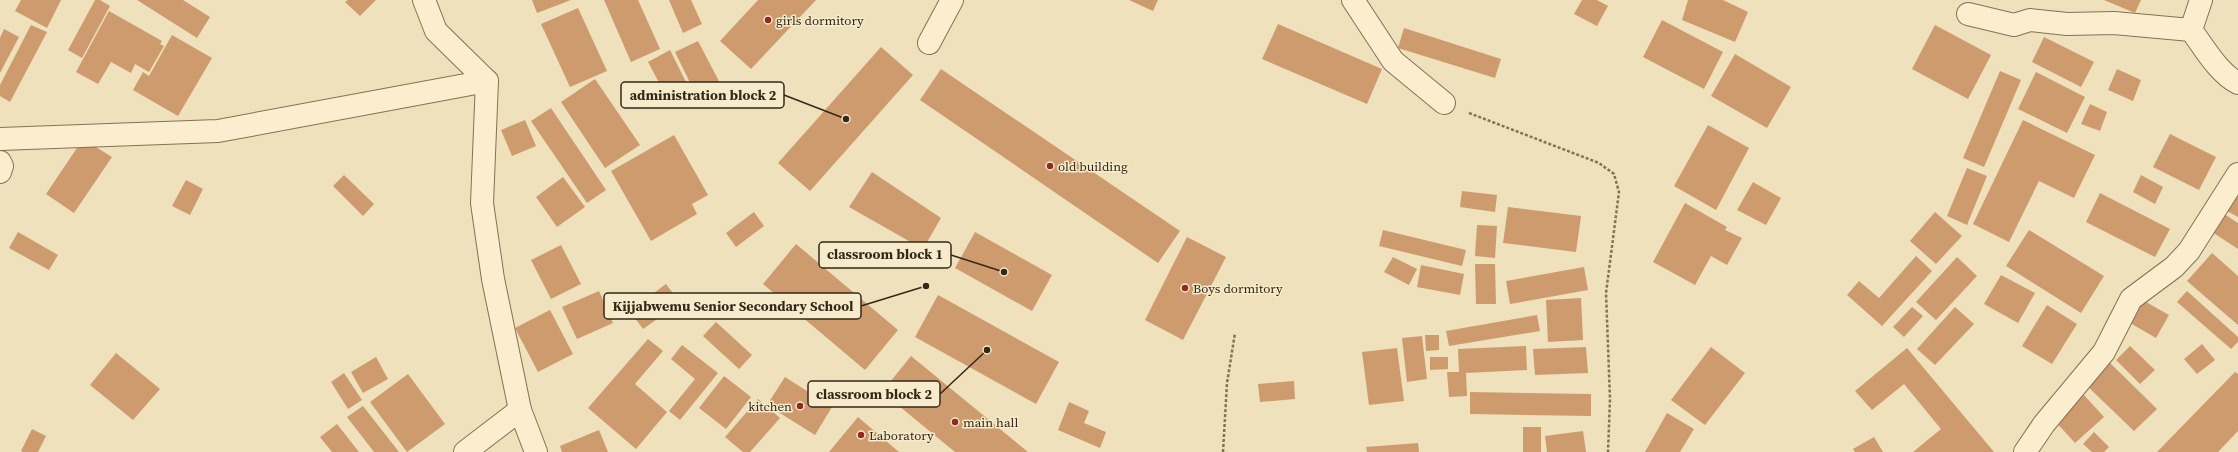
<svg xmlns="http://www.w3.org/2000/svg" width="2238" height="452" font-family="'Source Serif 4',serif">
  <rect width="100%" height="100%" fill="#eee1bb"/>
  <g fill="#ce9b6f">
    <path d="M21,0H61L47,28L15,11Z"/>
    <path d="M95,0H100L110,6L82,58L68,50Z"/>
    <path d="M137,0H183L210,17L197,38Z"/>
    <path d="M348,0H376L360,16L345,2Z"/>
    <path d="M532,0H571L537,13Z"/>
    <path d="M604,0H638L660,49L631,62Z"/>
    <path d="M669,0H691L702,24L683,33Z"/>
    <path d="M758,0H816L751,69L720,41Z"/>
    <path d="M1129,0H1158L1153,11Z"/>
    <path d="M1582,0H1597L1608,6L1597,26L1574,14Z"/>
    <path d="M1688,0H1723L1748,12L1735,42L1682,20Z"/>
    <path d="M2104,0H2141L2135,13Z"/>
    <path d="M578,8L607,71L570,87L541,24Z"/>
    <path d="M109,11L162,41L160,44L164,46L149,72L135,64L131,73L111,62L98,84L76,72Z"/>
    <path d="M1662,20L1723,52L1704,89L1643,57Z"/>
    <path d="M1278,24L1382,69L1367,104L1262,59Z"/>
    <path d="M31,25L47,32L10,102L0,96V85Z"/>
    <path d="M1935,25L1991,55L1968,99L1912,69Z"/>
    <path d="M1404,28L1501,59L1495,78L1398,48Z"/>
    <path d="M4,29L19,37L0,73V38Z"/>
    <path d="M172,35L212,58L178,116L133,90L143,72L149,76Z"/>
    <path d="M2044,37L2094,62L2081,87L2032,62Z"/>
    <path d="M698,41L721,85L697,97L675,52Z"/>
    <path d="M881,47L913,75L810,191L778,163Z"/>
    <path d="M670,50L692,94L671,105L648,62Z"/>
    <path d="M1735,54L1791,87L1767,128L1711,96Z"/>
    <path d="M941,69L1180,231L1158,263L920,100Z"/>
    <path d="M2117,69L2141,80L2133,101L2108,90Z"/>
    <path d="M2000,71L2021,80L1984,167L1963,158Z"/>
    <path d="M2036,72L2085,97L2067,133L2018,109Z"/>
    <path d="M595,79L640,145L605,168L561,102Z"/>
    <path d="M2090,104L2107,112L2100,131L2081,124Z"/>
    <path d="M551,108L606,190L587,203L531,121Z"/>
    <path d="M525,120L536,146L512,156L501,130Z"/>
    <path d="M2023,120L2095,155L2074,198L2039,181L2009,242L1973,224Z"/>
    <path d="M1708,125L1749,148L1716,210L1674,186Z"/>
    <path d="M2170,134L2216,157L2199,190L2153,167Z"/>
    <path d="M674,135L708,195L692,204L697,214L651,241L611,171Z"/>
    <path d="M83,139L112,157L74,213L46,194Z"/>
    <path d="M1967,168L1987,176L1967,225L1947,216Z"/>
    <path d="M2238,170V217L2218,206Z"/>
    <path d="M872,172L941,218L923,249L849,207Z"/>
    <path d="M344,175L374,204L363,216L333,186Z"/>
    <path d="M2141,175L2163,187L2155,204L2133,192Z"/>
    <path d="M563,177L585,207L557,227L536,197Z"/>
    <path d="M186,180L203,189L190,215L172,206Z"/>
    <path d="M1753,182L1781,198L1766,225L1737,210Z"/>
    <path d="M1462,191L1497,195L1495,212L1460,207Z"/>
    <path d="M2100,193L2170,229L2155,257L2086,222Z"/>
    <path d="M1685,203L1727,227L1725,230L1742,238L1727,265L1711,256L1695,285L1653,262Z"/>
    <path d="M1508,207L1581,216L1576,252L1503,243Z"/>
    <path d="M754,212L764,226L736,247L726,233Z"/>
    <path d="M1935,212L1962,236L1936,264L1910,241Z"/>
    <path d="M2221,212L2238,223V249L2209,230Z"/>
    <path d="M1477,225L1497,226L1495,258L1475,256Z"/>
    <path d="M1383,230L1466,250L1462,266L1379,246Z"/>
    <path d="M2029,230L2104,276L2081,313L2006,266Z"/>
    <path d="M18,232L58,255L49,270L9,248Z"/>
    <path d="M975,232L1052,275L1032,311L955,268Z"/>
    <path d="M1187,237L1226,257L1183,340L1145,320Z"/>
    <path d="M796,244L898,330L865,370L763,284Z"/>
    <path d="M561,245L581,284L551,299L531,260Z"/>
    <path d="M2212,253L2238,276V325L2187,281Z"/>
    <path d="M1916,256L1932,271L1882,326L1847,295L1859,281L1879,298Z"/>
    <path d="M1393,257L1417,269L1409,285L1384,272Z"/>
    <path d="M1957,257L1977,276L1936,320L1916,302Z"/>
    <path d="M1475,264H1495L1496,304H1476Z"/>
    <path d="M1421,265L1464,274L1460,295L1417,287Z"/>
    <path d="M1584,267L1588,290L1510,304L1506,281Z"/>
    <path d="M2001,275L2035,293L2018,323L1984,304Z"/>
    <path d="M666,284L680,303L643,329L630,311Z"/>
    <path d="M599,291L613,323L577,339L562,307Z"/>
    <path d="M2187,291L2238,337V342L2231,349L2177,302Z"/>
    <path d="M2130,293L2169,315L2156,338L2118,316Z"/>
    <path d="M938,295L1059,362L1036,404L915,337Z"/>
    <path d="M1581,298L1583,340L1548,342L1546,300Z"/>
    <path d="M2047,305L2077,324L2052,364L2022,346Z"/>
    <path d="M1912,307L1923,316L1904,337L1893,327Z"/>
    <path d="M1955,307L1974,324L1935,365L1917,349Z"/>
    <path d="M550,310L573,354L538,372L515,328Z"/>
    <path d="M1537,315L1540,331L1449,346L1446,331Z"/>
    <path d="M716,322L752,355L739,369L703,336Z"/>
    <path d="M1425,335H1439V350L1426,351Z"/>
    <path d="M1422,336L1427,379L1407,382L1402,338Z"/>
    <path d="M648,339L663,351L635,384L667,412L636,449L588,408Z"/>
    <path d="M2202,344L2215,360L2197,374L2184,359Z"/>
    <path d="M682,345L718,373L680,420L669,411L695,379L671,359Z"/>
    <path d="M1526,346L1527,370L1466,373L1467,396L1449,397L1447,372H1459L1458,349Z"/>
    <path d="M2130,346L2155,370L2140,384L2116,360Z"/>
    <path d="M1586,347L1588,373L1535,375L1533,349Z"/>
    <path d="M1711,347L1745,373L1705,425L1671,400Z"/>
    <path d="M1397,348L1404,401L1369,405L1362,352Z"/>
    <path d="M1907,348L1994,452H1913L1941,429L1904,384L1872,410L1855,391Z"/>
    <path d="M116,353L160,389L133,420L90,385Z"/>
    <path d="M911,356L1028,452H955L882,392Z"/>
    <path d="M376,357L388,379L363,393L351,372Z"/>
    <path d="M1430,357H1448V369L1430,370Z"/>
    <path d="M2106,359L2157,409L2134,431L2083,382Z"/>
    <path d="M2235,372L2238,374V431L2218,452H2157Z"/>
    <path d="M344,373L362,400L348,409L331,382Z"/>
    <path d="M408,374L445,424L407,452L370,402Z"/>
    <path d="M724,376L751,397L726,429L699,408Z"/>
    <path d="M785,377L832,407L815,435L767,405Z"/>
    <path d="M1294,381L1295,399L1260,402L1258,384Z"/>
    <path d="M1470,392L1591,394V416L1470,414Z"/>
    <path d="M2084,395L2104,417L2075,443L2055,421Z"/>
    <path d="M758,399L780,418L750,452H743L725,437Z"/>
    <path d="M1069,402L1089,411L1084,423L1106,432L1100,448L1058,430Z"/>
    <path d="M363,406L399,452H374L347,417Z"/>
    <path d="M1667,413L1694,429L1680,452H1645Z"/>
    <path d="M858,417L899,452H829Z"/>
    <path d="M337,424L359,452H332L320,437Z"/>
    <rect x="1523" y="427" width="18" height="25"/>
    <path d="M32,429L46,436L38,452H23L21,451Z"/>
    <path d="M599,430L608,452H562L560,446Z"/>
    <path d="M1583,431L1586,452H1547L1545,436Z"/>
    <path d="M2094,432L2109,447L2104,452H2092L2083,444Z"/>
    <path d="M1874,437L1883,452H1855L1853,449Z"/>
    <path d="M1418,443L1419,452H1367L1366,447Z"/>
  </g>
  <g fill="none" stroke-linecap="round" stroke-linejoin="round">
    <g stroke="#867155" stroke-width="24">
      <g id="minor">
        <path d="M424,0L436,31L487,81L482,203L493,279L520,410L536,452"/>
        <path d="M1353,0L1393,61L1444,103"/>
        <path d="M2201,0L2191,30C2204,47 2218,73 2238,83"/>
        <path d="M1968,14L2014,25L2030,20L2067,24L2114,23L2191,30"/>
        <path d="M929,43L952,0"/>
        <path d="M0,139L218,131L487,81"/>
        <path d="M0,162L2,166L0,172"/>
        <path d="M465,452L520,410"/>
        <path d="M2025,452L2044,424L2104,352L2131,299L2174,267L2189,251L2238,174"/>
      </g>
    </g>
    <g stroke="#867155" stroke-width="2.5" stroke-dasharray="3 2" stroke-linecap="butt">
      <path d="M1469,113L1599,163L1614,174L1619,192L1606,293L1610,399L1608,452"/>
      <path d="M1223,452L1227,383L1235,333"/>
    </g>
    <use href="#minor" stroke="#faeece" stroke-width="22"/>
  </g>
  <g fill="#962823" stroke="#f6ebca" stroke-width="1.5">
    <circle cx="768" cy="20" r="4"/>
    <circle cx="1050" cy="166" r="4"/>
    <circle cx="1185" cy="288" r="4"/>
    <circle cx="800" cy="406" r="4"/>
    <circle cx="955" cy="422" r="4"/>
    <circle cx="861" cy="435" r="4"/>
  </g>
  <g text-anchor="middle" stroke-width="3" stroke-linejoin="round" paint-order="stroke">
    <g font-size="13" fill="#34281a" stroke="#f6ebca" text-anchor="start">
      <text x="776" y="25">girls dormitory</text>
      <text x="1058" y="171">old building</text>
      <text x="1193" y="293">Boys dormitory</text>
      <text x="792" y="411" text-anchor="end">kitchen</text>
      <text x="963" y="427">main hall</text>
      <text x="869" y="440">Laboratory</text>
    </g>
  </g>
  <path fill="none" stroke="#34281a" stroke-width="1.5" d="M846 119L784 95M1004 272L951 255M926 286L861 306M987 350L940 394"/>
  <g fill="#34281a" stroke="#f6ebca" stroke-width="1.5">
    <circle cx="846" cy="119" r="4"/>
    <circle cx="1004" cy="272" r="4"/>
    <circle cx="926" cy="286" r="4"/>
    <circle cx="987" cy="350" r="4"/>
  </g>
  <g fill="#f6ebca" stroke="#34281a" stroke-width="1.5">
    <rect x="621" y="82" width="163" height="26" rx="4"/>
    <rect x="819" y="242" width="132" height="26" rx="4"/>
    <rect x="604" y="293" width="257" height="26" rx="4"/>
    <rect x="808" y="381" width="132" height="26" rx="4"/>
  </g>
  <g font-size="14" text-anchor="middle" font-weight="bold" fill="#34281a">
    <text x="703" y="100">administration block 2</text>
    <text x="885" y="259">classroom block 1</text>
    <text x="733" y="311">Kijjabwemu Senior Secondary School</text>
    <text x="874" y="399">classroom block 2</text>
  </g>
</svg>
